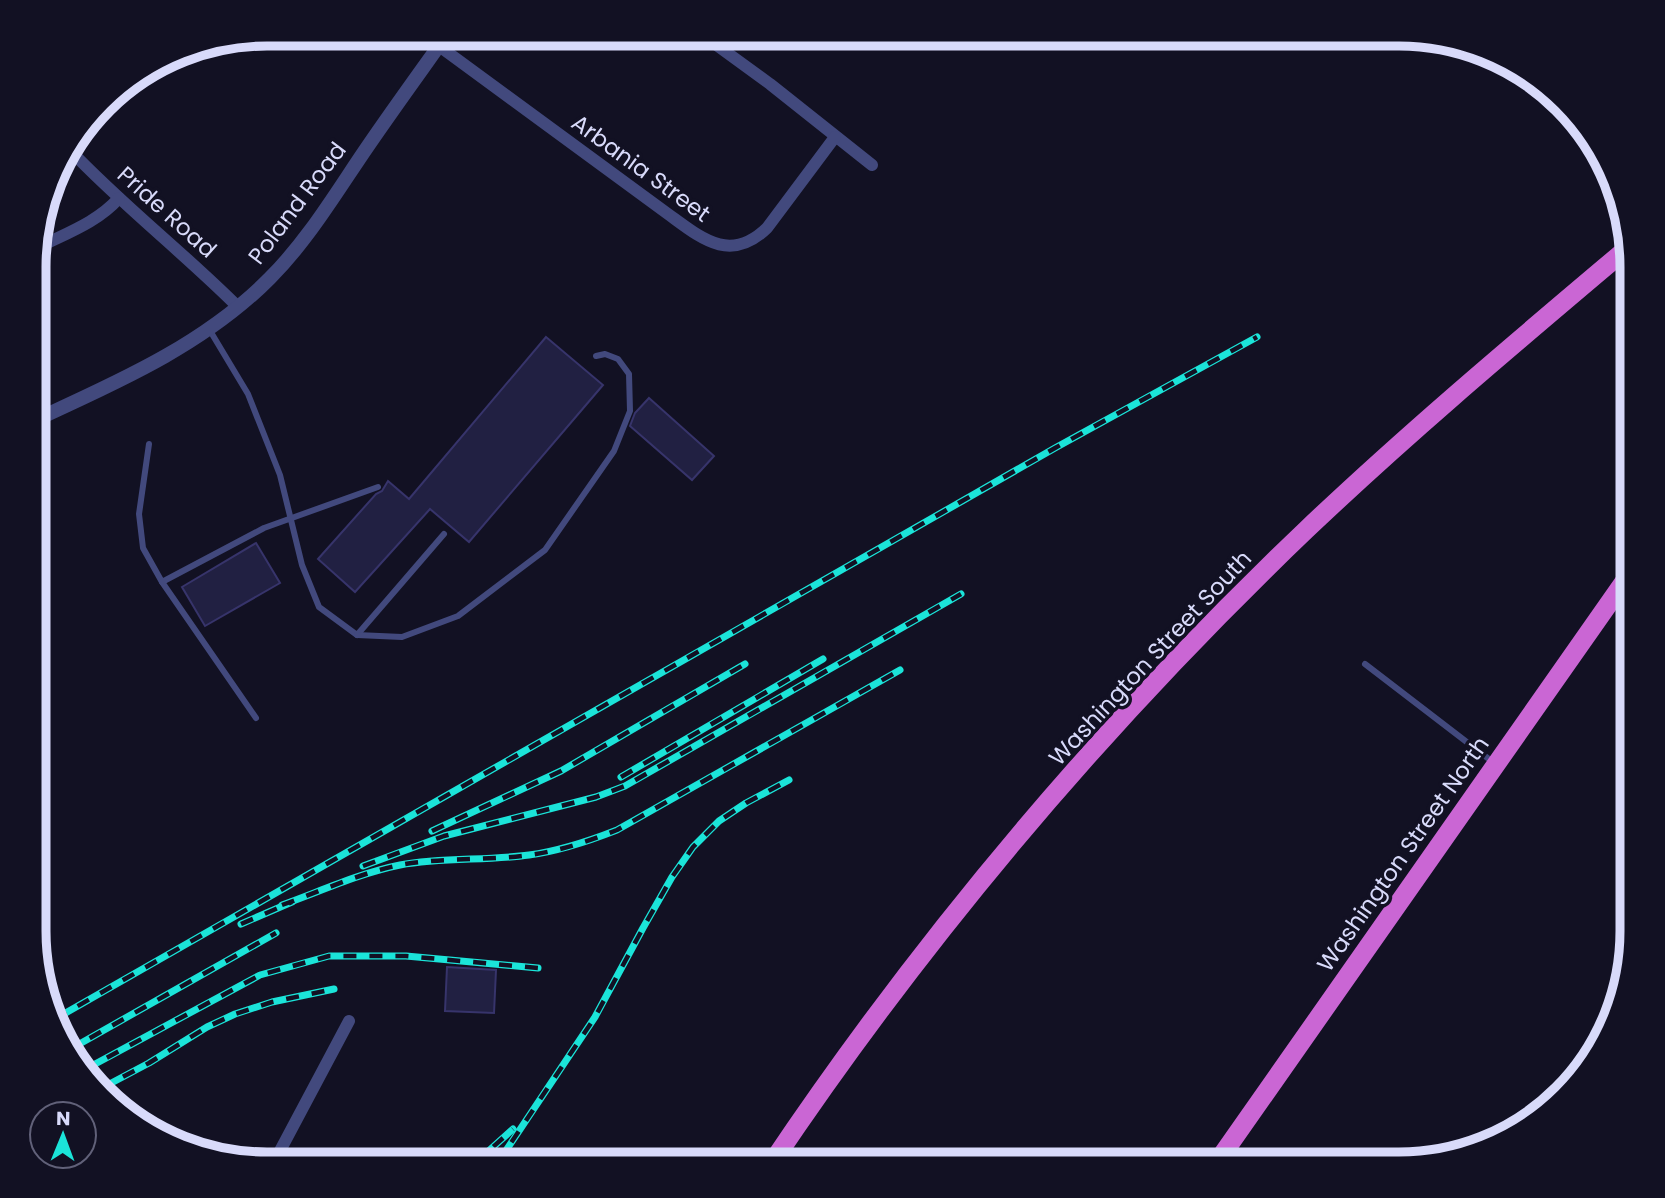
<svg xmlns="http://www.w3.org/2000/svg" width="1665" height="1198" font-family="Poppins,sans-serif">
  <rect width="100%" height="100%" fill="#121123"/>
  <g fill="#212042" stroke="#37346b" stroke-width="2">
    <path d="M546,337L603,385L469,542L430,509L355,592L318,559L376,494L382,491L388,481L409,499Z"/>
    <path d="M649,398L714,456L692,480L630,426L635,413Z"/>
    <path d="M256,543L280,583L205,626L182,587Z"/>
    <path d="M447,967L496,970L494,1013L445,1011Z"/>
  </g>
  <g fill="none" stroke-linecap="round" stroke-linejoin="round">
    <g stroke="#42497d" stroke-width="6">
      <path d="M209,329L248,394L280,475L302,565L319,607L357,635L444,534"/>
      <path d="M149,444L139,514L143,548L162,582"/>
      <path d="M357,635L402,637L458,616L545,550L614,451L630,411L629,374L618,359L605,354L596,356"/>
      <path d="M1365,664L1494,763"/>
      <path d="M256,718L162,582L264,528L378,487"/>
    </g>
    <g stroke="#42497d" stroke-width="12">
      <path d="M700,33L770,84L872,165"/>
      <path d="M439,46L668,214C701,238 730,264 767,228L835,137"/>
      <path d="M69,149C122,205 183,252 238,307"/>
      <path d="M35,249C64,234 97,223 119,198"/>
      <path d="M273,1164L349,1021"/>
    </g>
    <path stroke="#42497d" stroke-width="14" d="M35,420C118,382 205,344 270,278C309,239 337,191 368,146C394,108 421,71 448,33"/>
    <g stroke="#ca66d4" stroke-width="19">
      <path d="M771,1164C925,935 1106,721 1306,530C1410,431 1520,339 1630,246"/>
      <path d="M1215,1165L1631,572"/>
    </g>
    <g stroke="#1be4d9" stroke-width="7">
      <g id="rail">
        <path d="M621,777L823,659"/>
        <path d="M432,831L561,771L745,664"/>
        <path d="M363,866L444,836L596,797L625,786L961,594"/>
        <path d="M282,905C321,891 360,873 400,865C443,857 486,861 529,855C560,851 589,841 617,830L900,670"/>
        <path d="M241,924L292,902"/>
        <path d="M55,1019L1055,448L1257,337"/>
        <path d="M67,1051L276,933"/>
        <path d="M84,1070L260,975L329,956H406L538,968"/>
        <path d="M100,1089L149,1063L207,1027L235,1014L272,1002L334,989"/>
        <path d="M474,1164L513,1129"/>
        <path d="M497,1164L595,1017L643,928L672,877L693,847L719,821L746,803L789,780"/>
      </g>
    </g>
    <use href="#rail" stroke="#121123" stroke-width="4.5" stroke-dasharray="13" stroke-linecap="butt"/>
  </g>
  <g text-anchor="middle" stroke-width="7" stroke-linejoin="round" paint-order="stroke">
    <g font-size="23" fill="#d8dafa" stroke="#121123">
      <text transform="translate(641 168) rotate(36)" y="8">Arbania Street</text>
      <text transform="translate(297 203) rotate(-53)" y="8">Poland Road</text>
      <text transform="translate(167 212) rotate(42)" y="8">Pride Road</text>
      <text transform="translate(1150 658) rotate(-47)" y="8">Washington Street South</text>
      <text transform="translate(1403 854) rotate(-55)" y="8">Washington Street North</text>
    </g>
  </g>
  <path d="M0 0H1665V1198H0ZM267 46H1399A221 221 0 0 1 1620 267V931A221 221 0 0 1 1399 1152H267A221 221 0 0 1 46 931V267A221 221 0 0 1 267 46Z" fill="#121123" fill-rule="evenodd"/>
  <path fill="none" stroke="#d8dafa" stroke-width="9" d="M267 46H1399A221 221 0 0 1 1620 267V931A221 221 0 0 1 1399 1152H267A221 221 0 0 1 46 931V267A221 221 0 0 1 267 46Z"/>
  <g transform="translate(63 1135) rotate(1)"><circle r="33" fill="#121123" stroke="#616179" stroke-width="2"/>
  <path d="M0-5L12 26L0 18L-12 26Z" fill="#1be4d9"/>
  <text y="-10" font-size="19" font-weight="bold" text-anchor="middle" fill="#d8dafa">N</text>
  </g>
</svg>
